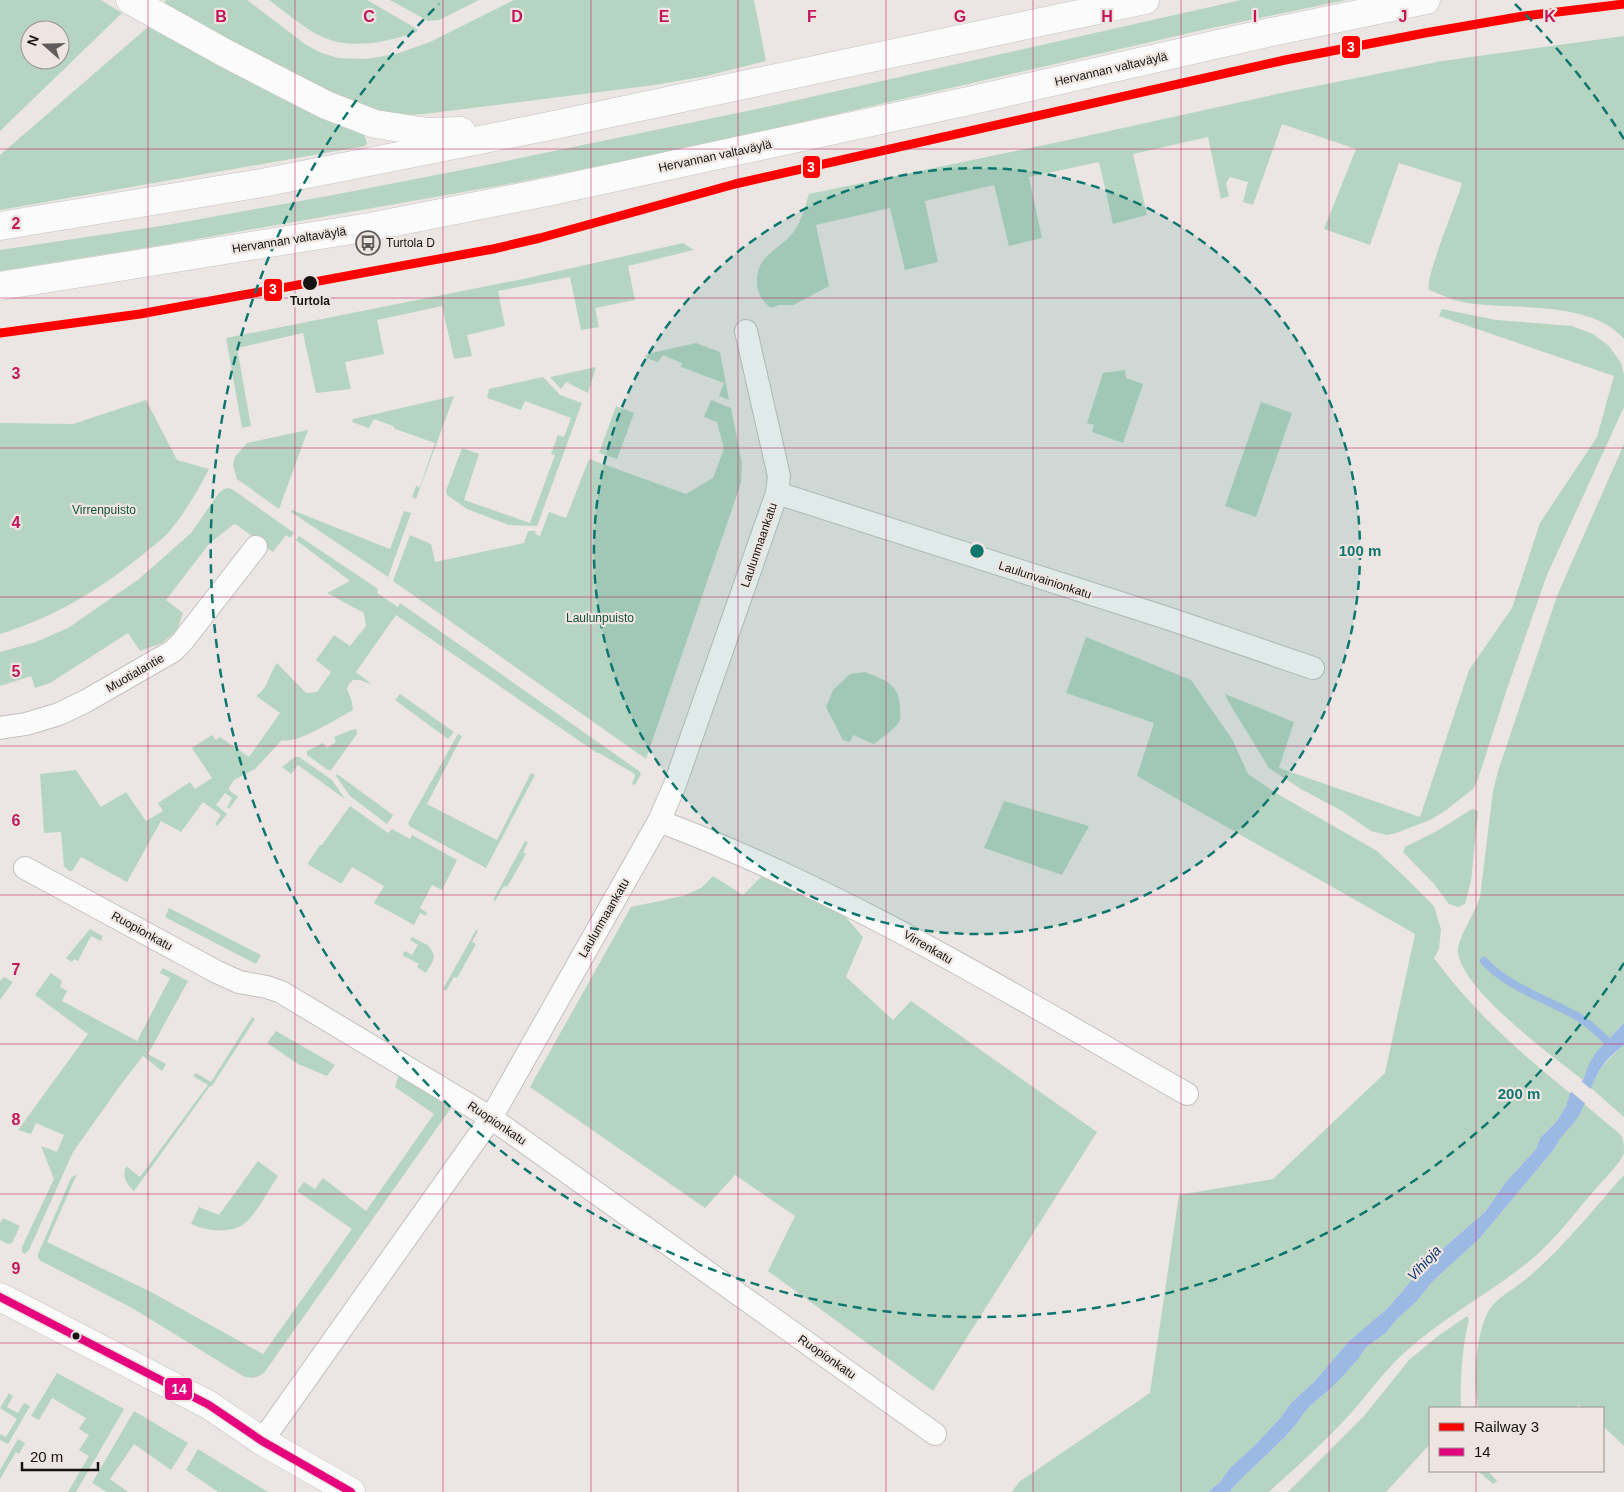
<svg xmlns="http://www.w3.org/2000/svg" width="1624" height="1492" font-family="Helvetica,sans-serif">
  <rect width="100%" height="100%" fill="#ebe6e4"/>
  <g fill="#b5d4c2" fill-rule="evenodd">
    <path d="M0,0H101L122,13L0,131ZM30,30H60V60H30Z"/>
    <path d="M166,0H247L305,44L319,52L338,58L366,59L396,54L430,42L514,0H754L766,61L706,76L655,85L424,114L404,115L377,112L308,84L164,3Z"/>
    <path d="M269,0H367L417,29V32C384,43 345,52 313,32C298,23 284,11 269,0Z"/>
    <path d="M390,0H479L439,20L428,21Z"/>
    <path d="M1241,0H1346L1207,29L689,148L514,183L169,244L0,271V250L167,225L328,196L477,167L771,106Z"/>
    <path d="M148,27L282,99L326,120L364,135L367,143L365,146L0,210V155Z"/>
    <path d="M1624,36V339C1591,300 1514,310 1467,303L1454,300L1429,290C1425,276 1457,203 1462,183L1399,163L1370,245L1324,229L1356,149L1282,124L1253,205L1243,202L1248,182L1230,177L1226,183L1229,196L1221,199L1208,137L1133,154L1147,215L1113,224L1099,162L1029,177L1042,238L1009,246L994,185L925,201L938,262L905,270L890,208L816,225L829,286L794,305H779L771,308C762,301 757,293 757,282C756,254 781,250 795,230C802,219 805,207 809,194L1059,142L1291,91L1442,61Z"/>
    <path d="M683,243L694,250L628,266L635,300L595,308L599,327L581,330L570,277L498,291L505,326L467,335L472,356L454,359L442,306L377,320L384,354L345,362L351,389L316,393L303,333L237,348L251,426L242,428L226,338L523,279Z"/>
    <path d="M1442,309L1496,320L1572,326L1593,334L1609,346L1621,363L1624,375V407L1547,575L1507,689L1478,779L1473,789L1445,811L1430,820L1396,833L1387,835L1371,831L1342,811L1301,789L1269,768L1228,701L1225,694L1294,722L1279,768L1420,817L1469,670L1512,608L1540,523L1597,437L1614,376L1439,316Z"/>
    <path d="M696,343L720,352L729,400L719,396L724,383L681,367L682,363L663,355L658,362L646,358L645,356L647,354Z"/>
    <path d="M596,367L588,393L566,382L561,389L550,377Z"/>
    <path d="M1125,370L1126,378L1143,384L1123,443L1092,432L1094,425L1087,423L1103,373Z"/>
    <path d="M543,377L560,395L582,403L537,526L509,525L467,509L447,495L446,491L462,448L479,454L464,500L530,523L555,455L551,454L558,435L564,437L571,418L525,401L521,410L487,398L489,389Z"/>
    <path d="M454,396L416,499L412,497L416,486L420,487L435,443L395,429L393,426L374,419L369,428L352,422L353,419Z"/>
    <path d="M146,400L177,460L209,469C197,492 185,513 168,533C162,539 155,545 148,550C105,587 53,618 0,634V423L73,424Z"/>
    <path d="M711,400L731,408L742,463L741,483L646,759L393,581L410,535L431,544L435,562L524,543L528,531H536L535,534L540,536L549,512L566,518L589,459L686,494L713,478L724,449L717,422L704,417Z"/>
    <path d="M1261,402L1292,413L1256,517L1225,506Z"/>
    <path d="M616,406L634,413L617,459L599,453Z"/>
    <path d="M308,430L279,509L237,479L233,465L235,457L247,443Z"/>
    <path d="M1624,444V1023C1603,1044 1594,1052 1583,1080C1554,1057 1458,988 1458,950C1459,936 1475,913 1480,897L1493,791L1498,771L1557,596Z"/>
    <path d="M228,488L232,489L294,533L290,538L286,535L273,552L237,525L234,524L209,544L166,600L183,613L177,630L162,643L140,651L128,633L50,683L35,688L31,676L0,686V652L36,642L68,628L139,579L191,533L219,493L224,489Z"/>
    <path d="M292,510L390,549L404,511L411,513L388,577L291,512Z"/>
    <path d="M299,536L378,589L377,593L398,607L400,603L639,771L641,774L635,785L632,784L635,776V774L599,753H597L396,615L356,672L373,685L360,680H353L349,684L347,689L352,702L353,710C338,718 296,745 282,740L255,769L234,780L228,789L238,797L229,809L227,807L232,798L225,793L216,805L227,814L217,826L215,824L221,815L203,802L181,832L161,821L127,882L81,857L72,871H69L64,866L61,832L44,833L40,774L76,770L101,807L126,792L146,821L163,811L158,803L190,782L195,789L212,778L192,748L212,735L216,740L220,737L249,757L280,713L256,696C270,686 267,677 277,663L306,693L317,692L331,672L316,660L334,635L350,646L366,626L364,613L327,593L350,581L296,540Z"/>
    <path d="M1086,637L1191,680L1232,739L1248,774L1276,793L1377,851L1408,880L1434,906L1441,929L1439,949L1434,958C1473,1011 1519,1052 1570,1093L1566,1106L1557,1121L1540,1138L1536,1149L1506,1182L1485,1212L1440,1251L1411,1281L1388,1308L1349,1341L1315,1381L1291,1403L1281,1417L1256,1444L1230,1468L1220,1482L1208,1492H1012L1019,1482L1150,1393L1179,1195L1273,1179L1385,1073L1415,934L1137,776L1154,723L1066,693Z"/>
    <path d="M865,672C885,680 900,684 900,708C900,712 901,717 900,720C898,727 880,739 874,744L853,735L850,742L843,740L826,707L833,690L850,674Z"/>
    <path d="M400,694L454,732L448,739L395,700Z"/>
    <path d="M354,729L357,730V734L331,770H328L307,755V751L323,743L327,748L336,742L334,737Z"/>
    <path d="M458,734L462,736L427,804L497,840L531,773L535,775L486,868L409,826L408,823Z"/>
    <path d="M295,757H299L332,780L345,799L298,765L291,774L282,767Z"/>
    <path d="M337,774L393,815L387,824L350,796L336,776Z"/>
    <path d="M1004,801L1089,826L1062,875L984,848Z"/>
    <path d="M350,806L388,833L392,829L410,839L412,835L457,860L442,890L432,885L420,908L427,913L426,916L420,913L414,925L374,903L384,886L352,867L342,883H340L309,865L308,863L320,845H322Z"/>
    <path d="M1472,809H1474L1478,812L1471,881L1465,904L1458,907L1449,904L1434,884L1403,852L1405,847L1437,831Z"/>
    <path d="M525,841L528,842L523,852L526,854L507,887L504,886L495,901L493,900Z"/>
    <path d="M764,874L842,913L863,937L846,977L893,1020L911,1001L1097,1132L933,1391L768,1271L795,1216L735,1175L705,1208L530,1087L631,907L683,896L701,888L713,876L743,895Z"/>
    <path d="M169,908L261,955L256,964L165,917Z"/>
    <path d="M90,929L103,936L101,941L91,936L78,961L74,959L72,962L66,958Z"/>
    <path d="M476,930L478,931L472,942L476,944L457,978L454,977L446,991L443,989Z"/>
    <path d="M412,937L429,946L434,955L433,961L426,973L417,967L419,964L402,955L405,951L412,955L418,945L410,940Z"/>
    <path d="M163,968L188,981L148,1054L166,1064L162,1071L143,1056L122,1083L73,1152L29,1250L25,1254L22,1252V1247L54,1179L41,1146L57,1152L64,1135L36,1123L31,1134L18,1130L88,1034L35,995L51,973L62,981L60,987L67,991L62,1001L137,1041L170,978L160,973Z"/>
    <path d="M4,977L13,982L0,1000V981Z"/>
    <path d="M252,1017L255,1019L212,1086H210L134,1191C126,1184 122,1176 126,1166L140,1177L208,1085L193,1076L196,1073L211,1082Z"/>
    <path d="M276,1031L335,1065L327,1076L298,1064L267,1043Z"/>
    <path d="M1624,1045V1117L1591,1088C1597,1069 1610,1058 1624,1045Z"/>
    <path d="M400,1071L451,1103V1108L264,1373C256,1378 252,1379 243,1376L132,1308L41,1261L38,1258V1254L71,1178L77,1174L47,1242L151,1292L263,1354L352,1229L297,1191L304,1182L315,1189L323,1178L366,1211L434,1114L395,1087Z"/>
    <path d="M1584,1104L1621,1135C1624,1140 1624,1147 1624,1153C1622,1161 1605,1179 1598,1186C1577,1210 1557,1238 1532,1259C1491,1293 1443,1317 1404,1353C1384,1371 1369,1393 1351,1413C1326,1441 1297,1466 1269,1492H1229L1242,1478L1284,1438L1298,1422L1304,1413L1311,1405L1329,1390L1359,1358L1366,1347L1386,1333L1397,1319L1417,1301L1432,1282L1480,1238L1555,1148L1560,1136L1576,1119Z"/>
    <path d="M258,1161L278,1176C270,1188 255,1216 244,1224C229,1234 207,1231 191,1224L199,1207L219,1215Z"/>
    <path d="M1624,1175V1446L1603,1426V1408H1583L1579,1405L1575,1408H1478C1473,1380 1475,1340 1487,1314C1493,1300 1509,1292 1521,1283C1559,1253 1591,1212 1624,1175Z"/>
    <path d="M3,1218L20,1226L12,1243L8,1244L0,1240V1223Z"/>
    <path d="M1467,1316L1469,1319C1462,1350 1460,1376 1461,1408H1430V1444L1386,1492H1288L1364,1416L1409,1360L1438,1336Z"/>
    <path d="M57,1373L124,1409L76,1492H68L89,1456L79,1450L89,1435L79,1429L86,1418L52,1398L39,1420L31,1416Z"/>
    <path d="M9,1393L13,1396L7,1407L18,1413L24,1403L30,1406L8,1444L0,1440V1434L6,1437L17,1419L0,1408Z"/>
    <path d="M134,1411L188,1443L171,1470L134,1444L110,1479L128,1492H107L92,1483Z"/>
    <path d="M18,1439L25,1443L19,1454L16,1452L0,1479V1470Z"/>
    <path d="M198,1449L268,1492H218L186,1470Z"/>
    <path d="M1478,1471H1488L1497,1481L1493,1484Z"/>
  </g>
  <path fill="#9cb9e4" d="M1624,1023V1045C1617,1051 1609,1057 1604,1064C1591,1080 1588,1103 1576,1120C1568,1131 1561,1134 1555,1148L1480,1238L1432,1282L1417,1301L1397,1319L1386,1333L1366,1347L1359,1358L1342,1377L1329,1390L1311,1405L1304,1413L1298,1422L1284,1438L1242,1478L1229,1492H1208L1220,1482L1230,1468L1256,1444L1281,1417L1291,1403L1315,1381L1349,1341L1388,1308L1411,1281L1440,1251L1485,1212L1506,1182L1536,1149L1540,1138L1557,1121L1566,1106L1570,1093L1583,1080L1589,1064L1597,1051Z"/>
  <path fill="#ebe6e4" d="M1580,1080L1593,1091L1587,1105L1569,1090Z"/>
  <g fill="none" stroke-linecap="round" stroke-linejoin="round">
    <path stroke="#9cb9e4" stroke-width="8" d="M1484,961C1504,985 1551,1001 1580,1018C1592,1026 1602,1036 1612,1046"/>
    <g stroke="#c3c0be" stroke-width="24">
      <g id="minor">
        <path d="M777,493L1167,618L1313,668"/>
        <path d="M0,728L26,724L59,714L86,701L173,651L182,642L256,547"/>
        <path d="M659,821C845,891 1015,996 1187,1094"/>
        <path d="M25,868L217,972L239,982L267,987L281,992L491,1118L935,1434"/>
        <path d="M262,1441L491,1118L659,821L674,787L777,493L779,476L746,331"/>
      </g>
    </g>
    <g stroke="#c3c0be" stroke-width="29">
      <path id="secondary" d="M0,1297L209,1405L262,1441L351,1492"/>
    </g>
    <g stroke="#c3c0be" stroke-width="29">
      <g id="trunk">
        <path d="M130,0L225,53L326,105L375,124L428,132L461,131"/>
        <path d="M0,226L262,183L540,128L1145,0"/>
        <path d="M0,286L370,227L547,192L973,100L1271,32L1426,0"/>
      </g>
    </g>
    <use href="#minor" stroke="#fcfbfb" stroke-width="22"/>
    <use href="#secondary" stroke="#fcfbfb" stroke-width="28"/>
    <use href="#trunk" stroke="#fcfbfb" stroke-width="28"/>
    <g stroke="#eee5e1" stroke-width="11">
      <path id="bus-1" d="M0,1297L209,1405L262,1441L351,1492"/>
    </g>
    <use href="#bus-1" stroke="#e5007d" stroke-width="8"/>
    <g stroke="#eee5e1" stroke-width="12">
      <path id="rail-1" d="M0,333L140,314L493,249L540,238L735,184L1285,60L1425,33L1524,16L1624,4"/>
    </g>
    <use href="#rail-1" stroke="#f00" stroke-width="9"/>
  </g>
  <path fill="none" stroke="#c2185b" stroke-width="1" stroke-opacity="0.55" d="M148,0V1492M295,0V1492M443,0V1492M591,0V1492M738,0V1492M886,0V1492M1033,0V1492M1181,0V1492M1329,0V1492M1476,0V1408M0,149H1624M0,298H1624M0,448H1624M0,597H1624M0,746H1624M0,895H1624M0,1044H1624M0,1194H1624M0,1343H1624M1476,1471V1492"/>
  <circle cx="977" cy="551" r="383" fill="#0f766e" fill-opacity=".12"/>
  <g fill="none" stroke="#0f766e" stroke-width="2.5" stroke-dasharray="9 6">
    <circle cx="977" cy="551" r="383"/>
    <path d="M1624 963A767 767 0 1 1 439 4M1515 4A767 767 0 0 1 1624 139"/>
  </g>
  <defs>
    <g id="bus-ring" transform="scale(1.25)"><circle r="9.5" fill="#eee5e1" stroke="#615d5c" stroke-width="1.5"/><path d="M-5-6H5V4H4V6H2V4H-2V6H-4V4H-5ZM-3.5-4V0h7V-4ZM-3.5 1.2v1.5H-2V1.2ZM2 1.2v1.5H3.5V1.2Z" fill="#615d5c"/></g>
  </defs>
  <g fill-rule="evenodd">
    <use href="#bus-ring" x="368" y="243"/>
  </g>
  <g fill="#161312" stroke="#eee5e1" stroke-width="2">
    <circle cx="310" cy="283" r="8"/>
    <circle cx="76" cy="1336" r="4.5"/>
  </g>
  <g text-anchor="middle" stroke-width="4.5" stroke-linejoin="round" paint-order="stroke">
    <g font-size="12" fill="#161312" stroke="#eee5e1">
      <text transform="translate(1111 69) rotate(-13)" y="4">Hervannan valtaväylä</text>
      <text transform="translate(715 156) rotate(-12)" y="4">Hervannan valtaväylä</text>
      <text transform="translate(289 240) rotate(-9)" y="4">Hervannan valtaväylä</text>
      <text transform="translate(759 545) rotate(-71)" y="4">Laulunmaankatu</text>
      <text transform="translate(1045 580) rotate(18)" y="4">Laulunvainionkatu</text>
      <text transform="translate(135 673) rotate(-30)" y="4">Muotialantie</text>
      <text transform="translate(604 918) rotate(-60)" y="4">Laulunmaankatu</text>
      <text transform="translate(142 931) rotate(29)" y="4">Ruopionkatu</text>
      <text transform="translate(928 947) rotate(30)" y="4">Virrenkatu</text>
      <text transform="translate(497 1123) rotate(34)" y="4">Ruopionkatu</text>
      <text transform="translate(827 1357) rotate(35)" y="4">Ruopionkatu</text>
    </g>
    <g font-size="12" fill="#161312" stroke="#eee5e1" text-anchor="start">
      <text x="386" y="247">Turtola D</text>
    </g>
    <g font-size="12" font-weight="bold" fill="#161312" stroke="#eee5e1">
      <text x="310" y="305">Turtola</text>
    </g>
    <g font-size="12" fill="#125539" stroke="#eee5e1">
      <text x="104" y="514">Virrenpuisto</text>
      <text x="600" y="622">Laulunpuisto</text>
    </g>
    <g font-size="14" font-style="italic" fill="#0d376e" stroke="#eee5e1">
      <text transform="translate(1424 1263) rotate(-47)" y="5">Vihioja</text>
    </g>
  </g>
  <g font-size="16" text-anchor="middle" font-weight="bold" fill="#c2185b" stroke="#eee5e1" stroke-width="4.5" stroke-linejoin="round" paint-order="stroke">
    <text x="221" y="22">B</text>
    <text x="369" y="22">C</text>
    <text x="517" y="22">D</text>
    <text x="664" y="22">E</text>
    <text x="812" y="22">F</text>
    <text x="960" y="22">G</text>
    <text x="1107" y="22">H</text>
    <text x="1255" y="22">I</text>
    <text x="1403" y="22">J</text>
    <text x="1550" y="22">K</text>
    <text x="16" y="229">2</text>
    <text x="16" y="379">3</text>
    <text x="16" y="528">4</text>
    <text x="16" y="677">5</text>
    <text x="16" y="826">6</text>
    <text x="16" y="975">7</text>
    <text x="16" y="1125">8</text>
    <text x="16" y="1274">9</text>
  </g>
  <circle cx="977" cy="551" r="8" fill="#0f766e" stroke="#eee5e1" stroke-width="2.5"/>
  <g font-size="15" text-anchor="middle" font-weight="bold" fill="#0f766e" stroke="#eee5e1" stroke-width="4.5" stroke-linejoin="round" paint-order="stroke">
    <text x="1360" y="556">100 m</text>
    <text x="1519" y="1099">200 m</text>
  </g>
  <g stroke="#eee5e1" stroke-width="2">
    <rect x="1341" y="35" width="20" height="24" rx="5" fill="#f00"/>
    <rect x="802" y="155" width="19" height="24" rx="5" fill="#f00"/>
    <rect x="263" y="278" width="20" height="24" rx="5" fill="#f00"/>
    <rect x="164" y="1377" width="29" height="24" rx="5" fill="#e5007d"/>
  </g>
  <g font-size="14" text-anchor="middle" font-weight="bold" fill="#fff">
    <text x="1351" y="52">3</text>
    <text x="811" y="172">3</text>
    <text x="273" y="294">3</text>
    <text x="179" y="1394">14</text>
  </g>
  <rect x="1429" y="1407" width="175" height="65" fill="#eee5e1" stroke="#98918e"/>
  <rect x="1439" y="1423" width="25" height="8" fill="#ff0000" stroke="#98918e"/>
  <text x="1474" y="1432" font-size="15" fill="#161312">Railway 3</text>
  <rect x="1439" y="1448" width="25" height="8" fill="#e5007d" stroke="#98918e"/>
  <text x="1474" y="1457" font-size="15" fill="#161312">14</text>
  <g transform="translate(45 45) rotate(290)"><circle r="24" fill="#eee5e1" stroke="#98918e"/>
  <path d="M0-4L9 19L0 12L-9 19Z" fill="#615d5c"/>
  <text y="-8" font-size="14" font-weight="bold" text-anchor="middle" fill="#161312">N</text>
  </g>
  <path d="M22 1462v8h76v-8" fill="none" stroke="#161312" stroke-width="2.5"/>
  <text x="30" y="1462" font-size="15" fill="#161312" stroke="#eee5e1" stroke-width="4" paint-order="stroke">20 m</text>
</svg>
